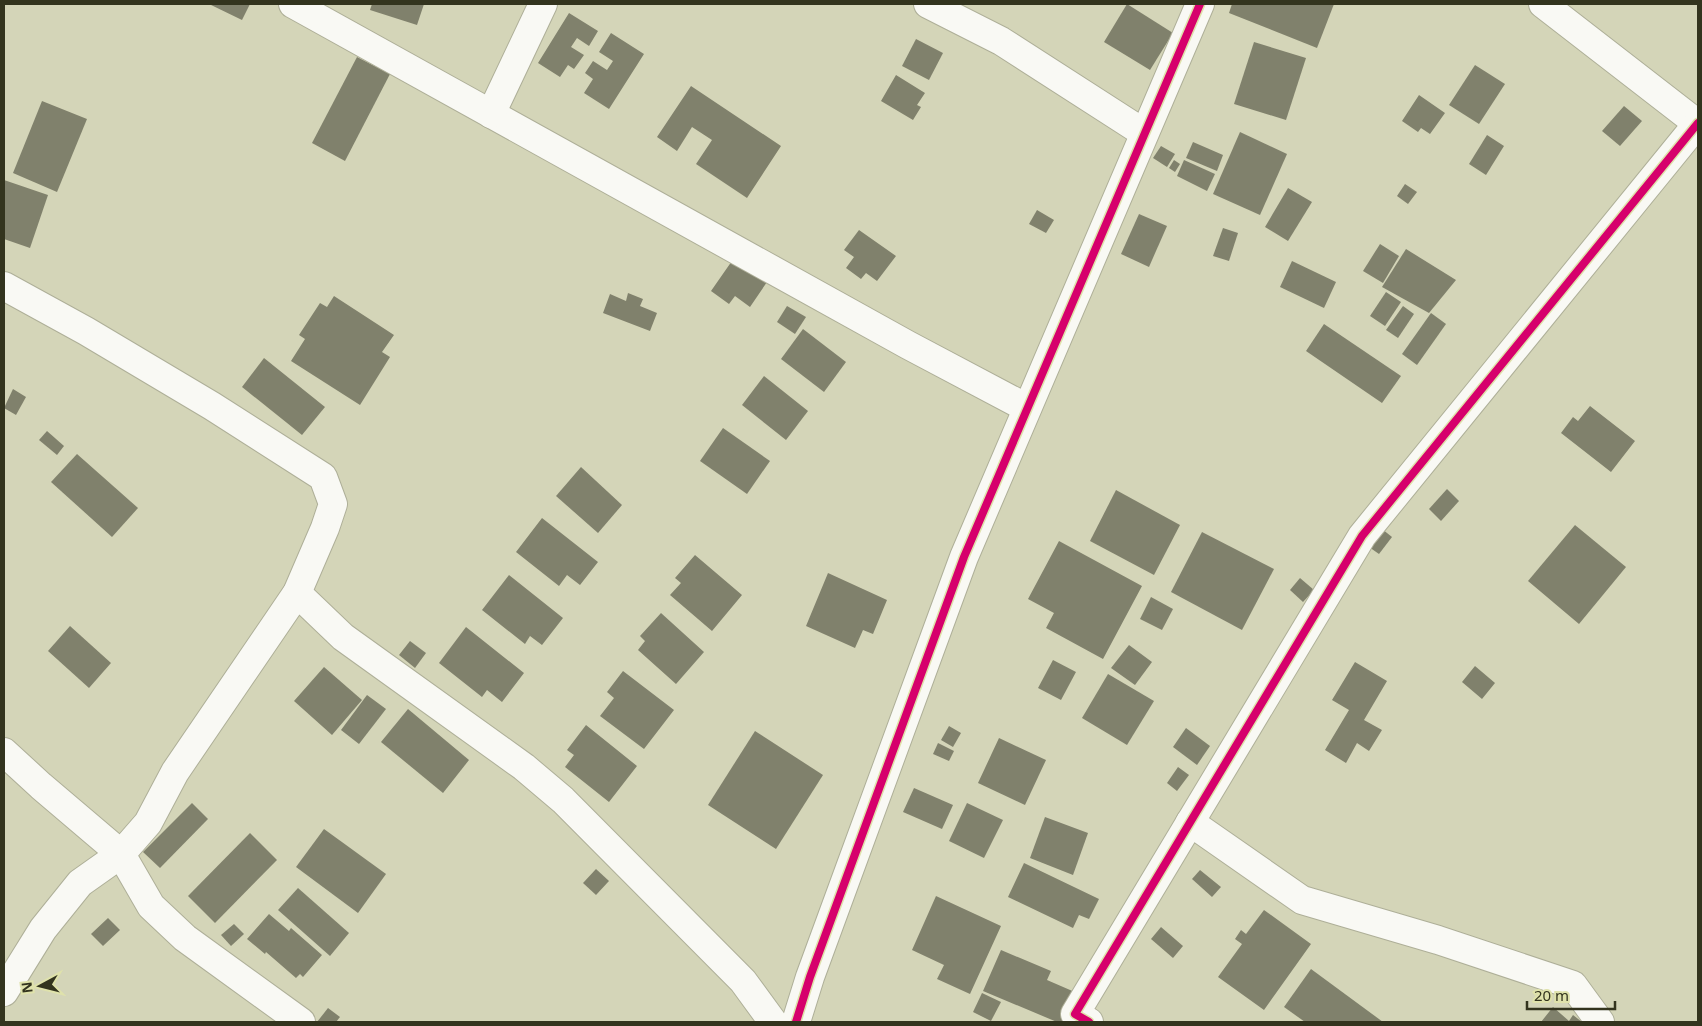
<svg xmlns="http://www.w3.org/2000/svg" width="1702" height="1026" font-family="'Noto Sans',sans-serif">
  <rect width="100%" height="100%" fill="#d4d5b8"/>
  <g fill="#80816c">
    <path d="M209,4H250L242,20Z"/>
    <path d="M372,4H424L417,25L370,10Z"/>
    <path d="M1127,4L1173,33L1150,70L1104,42Z"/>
    <path d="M1232,4H1334L1317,48L1229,13Z"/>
    <path d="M569,13L598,31L589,46L577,38L571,47L584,55L574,69L568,65L560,77L538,63Z"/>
    <path d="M611,33L644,54L609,109L584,93L593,79L585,73L593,61L607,70L613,61L599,52Z"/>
    <path d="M916,39L943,53L929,80L902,66Z"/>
    <path d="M1254,42L1306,58L1286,120L1234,104Z"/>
    <path d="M357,57L390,74L345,161L312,143Z"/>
    <path d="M1475,65L1505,84L1479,124L1449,105Z"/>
    <path d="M896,75L925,93L917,105L921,107L913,120L881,101Z"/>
    <path d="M691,86L781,146L747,198L696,164L712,140L692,127L677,151L657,137Z"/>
    <path d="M1419,95L1445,113L1430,134L1421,128L1418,132L1402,121Z"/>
    <path d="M42,101L87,119L57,192L13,173Z"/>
    <path d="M1624,106L1642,121L1620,146L1602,131Z"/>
    <path d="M1240,132L1287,154L1260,215L1213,194Z"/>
    <path d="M1487,135L1504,146L1486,175L1469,164Z"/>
    <path d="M1193,142L1223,155L1217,171L1186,158Z"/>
    <path d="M1161,146L1175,154L1167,167L1153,158Z"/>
    <path d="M1174,160L1180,164L1175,172L1169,168Z"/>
    <path d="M1184,160L1215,174L1207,191L1177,176Z"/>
    <path d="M4,180L48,195L30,248L4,239Z"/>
    <path d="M1405,184L1417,192L1408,204L1397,196Z"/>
    <path d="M1288,188L1312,202L1288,241L1265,227Z"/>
    <path d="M1037,210L1054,220L1046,233L1029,224Z"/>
    <path d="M1139,214L1167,226L1149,267L1121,254Z"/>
    <path d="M1223,228L1238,233L1229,261L1213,256Z"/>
    <path d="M859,230L896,256L877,281L866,273L861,279L846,268L854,257L844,250Z"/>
    <path d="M1380,244L1399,256L1383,283L1363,271Z"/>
    <path d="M1406,249L1456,280L1429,313L1382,287Z"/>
    <path d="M734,258L767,282L750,307L735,296L729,304L711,291Z"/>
    <path d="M1292,261L1336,282L1324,308L1280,287Z"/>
    <path d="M1386,292L1401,302L1385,326L1370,316Z"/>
    <path d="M628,293L643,299L640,306L657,313L650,331L603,313L610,294L626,301Z"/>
    <path d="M334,296L394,335L382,352L390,357L360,405L291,361L305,339L299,335L320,303L327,307Z"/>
    <path d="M787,306L806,317L795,334L777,322Z"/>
    <path d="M1403,306L1414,314L1398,338L1386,330Z"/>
    <path d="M1431,313L1446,324L1417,365L1402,354Z"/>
    <path d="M1324,324L1401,376L1382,403L1306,351Z"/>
    <path d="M803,329L846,362L824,392L781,359Z"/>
    <path d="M264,358L325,407L302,435L242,387Z"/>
    <path d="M764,376L808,411L786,440L742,405Z"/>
    <path d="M13,389L26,397L16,415L4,408Z"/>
    <path d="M1590,406L1635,441L1611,472L1561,433L1573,417L1578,421Z"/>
    <path d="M723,428L770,461L747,494L700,461Z"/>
    <path d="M47,431L64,446L57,455L39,440Z"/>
    <path d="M77,454L138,508L112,537L51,482Z"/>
    <path d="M581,467L622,505L598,533L556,496Z"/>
    <path d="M1447,489L1459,501L1441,521L1429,509Z"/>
    <path d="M1116,490L1180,525L1154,575L1090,541Z"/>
    <path d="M542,518L598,562L580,585L567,575L559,586L516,552Z"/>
    <path d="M1575,525L1626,567L1579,624L1528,581Z"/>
    <path d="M1382,529L1392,537L1379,554L1369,547Z"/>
    <path d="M1202,532L1274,569L1242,630L1171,592Z"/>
    <path d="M1059,541L1142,586L1103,659L1046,628L1054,613L1028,599Z"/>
    <path d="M695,555L742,595L712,631L670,595L681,583L675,578Z"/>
    <path d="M828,573L887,600L873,634L863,630L855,648L806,626Z"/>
    <path d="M509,575L563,618L542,645L530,636L525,644L482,610Z"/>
    <path d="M1300,578L1314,590L1303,602L1290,590Z"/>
    <path d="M1151,597L1173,609L1162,630L1140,619Z"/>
    <path d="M661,613L704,652L676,684L638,650L645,641L640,636Z"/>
    <path d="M70,626L111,663L89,688L48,651Z"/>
    <path d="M466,627L524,673L502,702L487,690L482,697L439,663Z"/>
    <path d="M410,641L426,653L415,668L399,655Z"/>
    <path d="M1129,645L1152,662L1135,685L1111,668Z"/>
    <path d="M1053,660L1076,672L1061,700L1038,688Z"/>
    <path d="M1355,662L1387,681L1364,720L1382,730L1369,751L1357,743L1346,763L1325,750L1349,710L1332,700Z"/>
    <path d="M1475,666L1495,683L1482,699L1462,682Z"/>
    <path d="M324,667L362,700L332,735L294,701Z"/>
    <path d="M623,671L674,710L644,749L600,716L614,698L607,692Z"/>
    <path d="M1108,674L1154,701L1127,745L1082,718Z"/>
    <path d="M367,695L386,709L359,744L341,730Z"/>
    <path d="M408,709L469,760L443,793L381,742Z"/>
    <path d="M586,725L637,766L609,802L565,767L574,755L567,750Z"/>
    <path d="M949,726L961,733L953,747L941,740Z"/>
    <path d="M1186,728L1210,746L1197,765L1173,747Z"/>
    <path d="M755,731L823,775L776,849L708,805Z"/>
    <path d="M999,738L1046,760L1025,805L978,783Z"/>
    <path d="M938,743L954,751L949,761L933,754Z"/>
    <path d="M1178,767L1189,775L1177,791L1167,783Z"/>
    <path d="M914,788L953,805L942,829L903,812Z"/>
    <path d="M192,803L208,819L160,868L143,852Z"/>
    <path d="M967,803L1003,820L984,858L949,841Z"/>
    <path d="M1045,817L1088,833L1073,875L1030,858Z"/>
    <path d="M324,829L386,874L358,913L296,867Z"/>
    <path d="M250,833L277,860L215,923L188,896Z"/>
    <path d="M1024,863L1099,899L1089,919L1079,915L1073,928L1008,897Z"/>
    <path d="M596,869L609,881L596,895L583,883Z"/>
    <path d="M1200,870L1221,887L1212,897L1192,879Z"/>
    <path d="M298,888L349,933L330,956L278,910Z"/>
    <path d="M936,896L1001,926L970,994L937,979L944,965L912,950Z"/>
    <path d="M1264,910L1311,944L1264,1010L1218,977L1242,944L1235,939L1241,930L1246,934Z"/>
    <path d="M269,914L289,931L291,928L322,955L303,977L300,974L296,978L266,952L265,954L247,939Z"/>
    <path d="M108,918L120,930L103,946L91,934Z"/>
    <path d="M234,924L244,934L231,946L221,935Z"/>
    <path d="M1161,927L1183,946L1173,958L1151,939Z"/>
    <path d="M1001,950L1051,971L1047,980L1077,993L1065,1022H1057L983,991Z"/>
    <path d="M1311,969L1383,1022H1305L1284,1007Z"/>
    <path d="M982,993L1001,1002L991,1021L973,1012Z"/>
    <path d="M1553,1007L1569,1021L1573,1015L1582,1022H1541Z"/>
    <path d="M328,1008L340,1017L336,1022H317Z"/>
  </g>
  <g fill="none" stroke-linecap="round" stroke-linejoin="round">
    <g stroke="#aeaf98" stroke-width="30">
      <g id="minor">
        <path d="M293,4L908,345L1027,408"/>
        <path d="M928,4L1001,41L1144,133"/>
        <path d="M1543,4L1698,124"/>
        <path d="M491,114L543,4"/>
        <path d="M4,286L86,331L212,406L323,477L333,504L325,528L297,593L175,772L148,823L121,854L80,883L43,929L4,992"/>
        <path d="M297,593L343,637L524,767L563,800L743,981L773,1022"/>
        <path d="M4,752L41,786L121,854L151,906L185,938L301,1022"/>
        <path d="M1190,822L1302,900L1438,940L1573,985L1600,1022"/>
        <path d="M796,1022L810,977L964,557L1200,4"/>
        <path d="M1089,1022L1075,1014L1362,536L1698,123"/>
      </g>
    </g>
    <use href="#minor" stroke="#f9f9f4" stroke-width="28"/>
    <g stroke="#dfe2ab" stroke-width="11">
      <g id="cycleway">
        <path d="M796,1022L810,977L964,557L1200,4"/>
        <path d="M1089,1022L1075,1014L1362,536L1698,123"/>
      </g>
    </g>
    <use href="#cycleway" stroke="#d6006c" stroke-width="8"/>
  </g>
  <rect width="1702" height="1026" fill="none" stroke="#33341e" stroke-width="10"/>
  <g transform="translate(40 986) rotate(263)" stroke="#dfe2ab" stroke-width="4" paint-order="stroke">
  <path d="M0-4L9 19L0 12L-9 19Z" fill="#33341e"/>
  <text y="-8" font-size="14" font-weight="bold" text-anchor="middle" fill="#33341e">N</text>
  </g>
  <path d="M1527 1001v8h88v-8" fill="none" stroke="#33341e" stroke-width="2.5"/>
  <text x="1534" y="1001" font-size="15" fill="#33341e" stroke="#dfe2ab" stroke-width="4" paint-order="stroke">20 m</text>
</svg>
